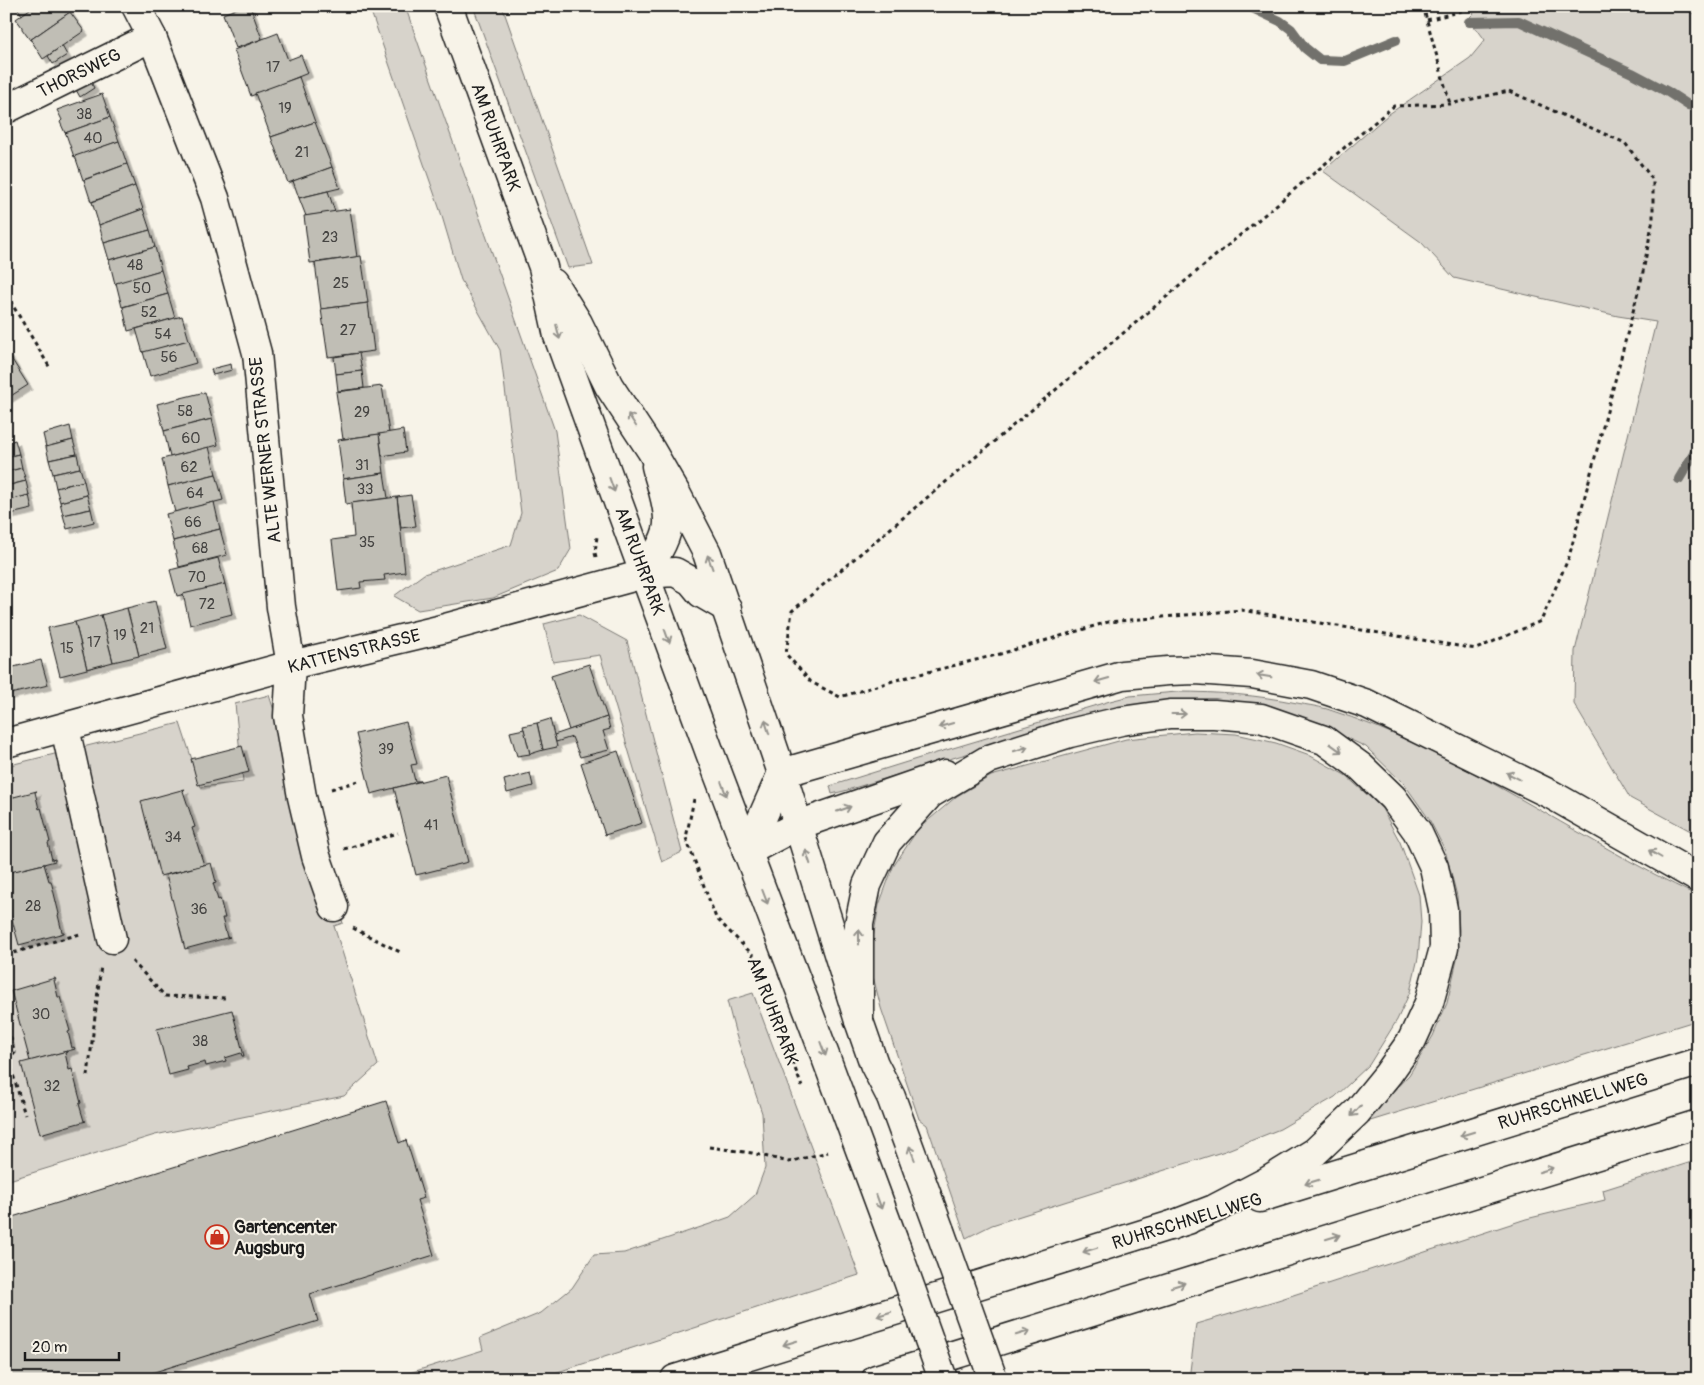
<svg xmlns="http://www.w3.org/2000/svg" width="1704" height="1385" font-family="Pangolin,sans-serif">
  <defs>
    <filter id="shadow"><feDropShadow dx="4.5" dy="4.5" stdDeviation="0" flood-color="#0004"/></filter>
  </defs>
  <rect width="100%" height="100%" fill="#f7f3e8"/>
  <filter id="ink" filterUnits="userSpaceOnUse"><feTurbulence type="fractalNoise" baseFrequency=".02" numOctaves="2"/><feDisplacementMap in="SourceGraphic" scale="10" xChannelSelector="R" yChannelSelector="G"/><feConvolveMatrix kernelMatrix="1 2 1 2 8 2 1 2 1" color-interpolation-filters="sRGB"/></filter>
  <g filter="url(#ink)">
    <g fill="#d7d3cb" stroke="#7a7874">
      <path d="M369,6H405L555,431L571,549L558,571L493,598L418,610L394,596L424,574L511,545L521,513L500,350L461,280L441,213Z"/>
      <path d="M473,6H502L593,265L568,268Z"/>
      <path d="M1472,6H1678L1698,16V835L1630,798L1574,704L1575,651L1656,322L1618,316L1454,278L1421,242L1323,171L1389,114L1470,58L1485,40L1477,29L1470,25L1468,19L1474,13Z"/>
      <path d="M579,615L627,641L682,852L662,862L600,655L553,662L544,624Z"/>
      <path d="M1177,692C1218,692 1257,695 1297,703C1307,705 1317,706 1327,709C1460,751 1573,837 1698,896V1020L1367,1122L1365,1120L1409,1075L1433,1036L1447,1003L1457,960L1459,930L1457,896L1445,850L1429,819L1405,785L1366,747L1330,730L1191,701L1147,703L1108,711L844,791L832,794L830,786L923,757L1110,701L1130,696Z"/>
      <path d="M269,695L343,923L334,926L378,1065L344,1096L155,1135L6,1181V766L180,723L201,787L243,782L235,704Z"/>
      <path d="M1195,732L1236,734L1276,743L1307,754L1345,775L1381,807L1400,842L1419,895L1421,922L1418,958L1410,992L1397,1020L1369,1065L1335,1097L1280,1129L1225,1151L992,1225L966,1238L927,1125L919,1119L881,1008L873,976L872,944L879,905L893,867L918,829L957,796L991,776L1126,739Z"/>
      <path d="M753,993L859,1275L536,1379H390L483,1350L480,1338L541,1313L572,1288L594,1255L624,1253L713,1223L730,1217L755,1195L765,1168L762,1113L736,1035L727,1001Z"/>
      <path d="M1698,1160V1379H1189L1196,1324L1278,1300L1526,1219L1605,1200L1603,1190Z"/>
    </g>
    <g fill="none" stroke-linecap="round" stroke-linejoin="round">
      <g stroke="#72716c" stroke-width="10">
        <path d="M1248,6L1280,21L1291,29L1305,48L1320,60L1345,61L1396,40"/>
        <path d="M1469,22L1519,21L1632,73L1668,92L1688,105L1698,108"/>
        <path d="M1679,479L1698,447"/>
      </g>
    </g>
    <g fill="#c0beb5" stroke="#1c1c1c" filter="url(#shadow)">
      <path d="M16,6H34L22,15Z"/>
      <path d="M34,6H66L70,12L30,40L22,29V27L16,19Z"/>
      <path d="M243,6H250L262,39L236,48L223,14Z"/>
      <path d="M70,12L84,31L43,59L31,40H30Z"/>
      <path d="M278,33L288,60L301,55L308,73L251,96L234,50Z"/>
      <path d="M62,46L67,55L53,64L48,56Z"/>
      <path d="M299,77L315,122L271,137L255,93Z"/>
      <path d="M90,80L94,88L80,97L75,88Z"/>
      <path d="M102,94L110,117L65,133L60,122L62,120L57,110Z"/>
      <path d="M110,117L119,141L74,157L66,134L65,133Z"/>
      <path d="M315,122L332,167L288,183L271,137Z"/>
      <path d="M119,141L127,164L83,180L75,156Z"/>
      <path d="M127,164L135,186L91,202L84,180Z"/>
      <path d="M332,167L340,188L299,198L293,181Z"/>
      <path d="M135,186L143,209L99,225L92,202Z"/>
      <path d="M328,191L335,212L306,216L299,198Z"/>
      <path d="M143,209L150,230L104,243L99,225Z"/>
      <path d="M350,209L357,257L310,263L304,216Z"/>
      <path d="M150,230L155,247L109,260L104,243Z"/>
      <path d="M155,247L161,270L115,284L109,260Z"/>
      <path d="M361,256L368,303L321,309L315,263Z"/>
      <path d="M161,270L168,294L122,307L116,283Z"/>
      <path d="M168,294L175,318L128,331L123,307Z"/>
      <path d="M368,303L374,351L328,357L321,309Z"/>
      <path d="M182,316L189,340L143,353L136,329Z"/>
      <path d="M189,340L196,363L150,376L143,352Z"/>
      <path d="M6,350L28,385L6,399Z"/>
      <path d="M359,353L362,371L336,374L334,357Z"/>
      <path d="M231,364L232,370L213,375L211,369Z"/>
      <path d="M362,371L364,388L338,391L336,374Z"/>
      <path d="M382,386L389,433L343,439L336,392Z"/>
      <path d="M205,392L212,419L164,431L157,404Z"/>
      <path d="M212,419L218,445L170,457L164,431Z"/>
      <path d="M70,426L73,440L46,447L43,434Z"/>
      <path d="M403,430L406,452L382,456L379,434Z"/>
      <path d="M379,434L384,473L343,479L338,440Z"/>
      <path d="M15,440L19,454L6,457V443Z"/>
      <path d="M73,440L77,454L49,460L46,447Z"/>
      <path d="M209,447L216,474L168,486L162,459Z"/>
      <path d="M19,454L22,468L6,472V457Z"/>
      <path d="M77,454L80,468L53,474L49,460Z"/>
      <path d="M22,468L26,481L6,486V472Z"/>
      <path d="M80,468L84,481L56,488L53,474Z"/>
      <path d="M384,473L388,498L346,504L343,479Z"/>
      <path d="M216,474L223,500L175,512L168,486Z"/>
      <path d="M26,481L29,495L6,501V486Z"/>
      <path d="M84,481L87,495L60,502L56,488Z"/>
      <path d="M29,495L32,509L6,515V501Z"/>
      <path d="M87,495L91,509L63,515L60,502Z"/>
      <path d="M411,495L416,526L401,528L397,497Z"/>
      <path d="M397,497L405,572L384,575L385,580L360,582L361,588L338,591L332,540L354,537L351,503Z"/>
      <path d="M214,502L220,529L173,541L166,514Z"/>
      <path d="M91,509L94,522L67,529L63,515Z"/>
      <path d="M220,529L227,555L179,567L173,541Z"/>
      <path d="M218,558L225,584L177,596L170,570Z"/>
      <path d="M225,584L232,614L190,625L183,594Z"/>
      <path d="M155,601L167,649L139,656L127,608Z"/>
      <path d="M127,608L139,656L113,662L101,615Z"/>
      <path d="M101,615L113,662L87,669L75,622Z"/>
      <path d="M75,622L87,669L60,676L48,628Z"/>
      <path d="M41,660L48,685L6,695V669Z"/>
      <path d="M589,664L607,717L569,730L551,676Z"/>
      <path d="M607,717L610,729L603,731L609,750L580,757L572,737L556,742L554,735Z"/>
      <path d="M550,719L557,747L543,750L537,723Z"/>
      <path d="M406,722L417,764L411,765L415,781H421L371,794L356,734Z"/>
      <path d="M537,723L543,750L530,754L523,726Z"/>
      <path d="M524,729L530,754L517,756L510,732Z"/>
      <path d="M242,746L249,772L198,785L191,759Z"/>
      <path d="M618,751L642,823L605,835L581,763Z"/>
      <path d="M530,773L533,786L507,793L504,780Z"/>
      <path d="M446,775L468,862L416,875L394,788Z"/>
      <path d="M185,789L183,791L195,827L192,828L204,865L160,876L141,801Z"/>
      <path d="M37,791L35,792L39,809L41,808L50,842L48,843L52,860L55,859V861L9,873L6,862V799Z"/>
      <path d="M211,863L216,882L213,883L218,900L220,899L225,918H222L227,937H230L185,949L166,875Z"/>
      <path d="M44,864L49,881H51L59,914L58,915L62,932H64V933L19,945L6,898V873Z"/>
      <path d="M55,978L56,980H54L58,997H60L70,1031L68,1032L72,1048L74,1047L75,1049L30,1061L11,991Z"/>
      <path d="M232,1010L244,1056H242L241,1053L225,1058L226,1061L206,1066L205,1062L187,1067L188,1070L169,1075L157,1029Z"/>
      <path d="M67,1051V1052L65,1053L69,1070L72,1069L81,1103L79,1104L84,1121H86L40,1134L21,1063Z"/>
      <path d="M386,1101L399,1143L406,1140L414,1165L424,1198L417,1200L434,1255L310,1294L318,1321L132,1379H6V1219Z"/>
    </g>
    <g fill="none" stroke-linecap="round" stroke-linejoin="round">
      <g stroke="#1c1c1c" stroke-width="31">
        <g id="street">
          <path d="M136,6L152,37L215,198L257,353L281,607L291,665L288,716L302,797L316,856L334,907"/>
          <path d="M6,109L152,37"/>
          <path d="M644,574C653,559 669,538 668,520C668,502 660,483 656,466"/>
          <path d="M65,728L112,939"/>
          <path d="M6,743L291,665L438,630L644,574L675,572L691,581L701,593L727,608"/>
        </g>
      </g>
      <g stroke="#1c1c1c" stroke-width="31">
        <g id="secondary">
          <path d="M448,6L543,267L558,336L614,491L710,753L826,1058L896,1247"/>
          <path d="M553,283L578,323L609,386L651,450L677,495L707,553L782,773L859,1021L874,1064L891,1097L940,1231"/>
          <path d="M747,852L782,773"/>
          <path d="M747,852L798,825"/>
        </g>
      </g>
      <g stroke="#1c1c1c" stroke-width="31">
        <g id="highway">
          <path d="M782,773L1122,675L1168,671L1196,670L1252,674L1311,685L1367,704L1552,795L1698,878"/>
          <path d="M798,825L945,774"/>
          <path d="M859,1021V924L867,885L887,842L930,794L989,759L1070,733L1121,721L1170,714H1214L1261,718L1324,740L1361,767L1393,798L1417,831L1434,867L1443,909L1444,948L1429,1003L1412,1040L1388,1074L1357,1112L1315,1152L1266,1182L1214,1209L1170,1226"/>
          <path d="M1260,1198L1698,1062"/>
          <path d="M675,1379L1188,1220"/>
          <path d="M876,1379L1698,1124"/>
        </g>
      </g>
      <g stroke="#1c1c1c" stroke-width="3" stroke-dasharray="4 4" stroke-linecap="butt">
        <path d="M1423,6L1450,104"/>
        <path d="M1427,20L1473,8"/>
        <path d="M1509,91L1625,143L1653,180V219L1642,277L1569,557L1541,621L1476,649L1241,610L1108,622L1000,654L896,680L840,697L811,682L786,654L792,611L1394,106L1450,104Z"/>
        <path d="M6,294L50,368"/>
        <path d="M596,557L595,553L597,536"/>
        <path d="M331,789L359,781"/>
        <path d="M694,799L686,838L716,918L754,956"/>
        <path d="M344,849L398,833"/>
        <path d="M353,928L402,953"/>
        <path d="M6,932L12,953"/>
        <path d="M6,955L80,934"/>
        <path d="M132,961L165,996L226,998"/>
        <path d="M6,1021L15,1053L7,1054L25,1115"/>
        <path d="M784,1039L802,1087"/>
        <path d="M88,1076L101,965"/>
        <path d="M709,1147L752,1153L789,1162L828,1152"/>
      </g>
      <use href="#street" stroke="#f7f3e8" stroke-width="28"/>
      <use href="#secondary" stroke="#f7f3e8" stroke-width="28"/>
      <use href="#highway" stroke="#f7f3e8" stroke-width="28"/>
      <g stroke="#1c1c1c" stroke-width="31" stroke-linecap="butt">
        <g id="secondary-bridge">
          <path d="M940,1231L993,1379"/>
          <path d="M896,1247L943,1379"/>
        </g>
      </g>
      <use href="#secondary-bridge" stroke="#f7f3e8" stroke-width="28"/>
    </g>
    <defs><path id="oneway-shaft" d="M-6 0H5M1.5-3L5.5 0L1.5 3" fill="none" stroke-width="1.6" stroke-linecap="round" stroke-linejoin="round" transform="scale(1.25)"/></defs>
    <g stroke="#94928c">
      <use href="#oneway-shaft" transform="translate(558 332) rotate(76)"/>
      <use href="#oneway-shaft" transform="translate(632 420) rotate(-123)"/>
      <use href="#oneway-shaft" transform="translate(612 485) rotate(70)"/>
      <use href="#oneway-shaft" transform="translate(710 562) rotate(-110)"/>
      <use href="#oneway-shaft" transform="translate(667 636) rotate(70)"/>
      <use href="#oneway-shaft" transform="translate(1264 676) rotate(-170)"/>
      <use href="#oneway-shaft" transform="translate(1102 680) rotate(164)"/>
      <use href="#oneway-shaft" transform="translate(1179 714)"/>
      <use href="#oneway-shaft" transform="translate(946 725) rotate(164)"/>
      <use href="#oneway-shaft" transform="translate(767 727) rotate(-108)"/>
      <use href="#oneway-shaft" transform="translate(1336 748) rotate(36)"/>
      <use href="#oneway-shaft" transform="translate(1021 749) rotate(-18)"/>
      <use href="#oneway-shaft" transform="translate(1513 776) rotate(-153)"/>
      <use href="#oneway-shaft" transform="translate(724 789) rotate(69)"/>
      <use href="#oneway-shaft" transform="translate(844 809) rotate(-19)"/>
      <use href="#oneway-shaft" transform="translate(1655 854) rotate(-150)"/>
      <use href="#oneway-shaft" transform="translate(808 857) rotate(-108)"/>
      <use href="#oneway-shaft" transform="translate(765 897) rotate(69)"/>
      <use href="#oneway-shaft" transform="translate(859 937) rotate(-90)"/>
      <use href="#oneway-shaft" transform="translate(823 1049) rotate(69)"/>
      <use href="#oneway-shaft" transform="translate(1356 1111) rotate(132)"/>
      <use href="#oneway-shaft" transform="translate(1467 1134) rotate(163)"/>
      <use href="#oneway-shaft" transform="translate(912 1153) rotate(-111)"/>
      <use href="#oneway-shaft" transform="translate(1546 1170) rotate(-17)"/>
      <use href="#oneway-shaft" transform="translate(1312 1182) rotate(163)"/>
      <use href="#oneway-shaft" transform="translate(879 1202) rotate(70)"/>
      <use href="#oneway-shaft" transform="translate(1333 1237) rotate(-17)"/>
      <use href="#oneway-shaft" transform="translate(1090 1250) rotate(163)"/>
      <use href="#oneway-shaft" transform="translate(1178 1285) rotate(-17)"/>
      <use href="#oneway-shaft" transform="translate(884 1314) rotate(163)"/>
      <use href="#oneway-shaft" transform="translate(1023 1333) rotate(-17)"/>
      <use href="#oneway-shaft" transform="translate(790 1343) rotate(163)"/>
    </g>
  </g>
  <defs>
    <g id="shop-ring" transform="scale(1.25)"><circle r="9.5" fill="#f7f3e8" stroke="#c8321e" stroke-width="1.5"/><path d="M-5-2.5h2.3a2.7 3.5 0 0 1 5.4 0H5L5.5 6h-11ZM-1.5-2.5h3a1.5 2.3 0 0 0-3 0Z" fill="#c8321e"/></g>
  </defs>
  <g fill-rule="evenodd">
    <use href="#shop-ring" x="217" y="1237"/>
  </g>
  <g text-anchor="middle" stroke-width="4" stroke-linejoin="round" paint-order="stroke">
    <g font-size="15" fill="#454442">
      <text x="273" y="72">17</text>
      <text x="285" y="113">19</text>
      <text x="84" y="119">38</text>
      <text x="93" y="143">40</text>
      <text x="302" y="157">21</text>
      <text x="330" y="242">23</text>
      <text x="135" y="270">48</text>
      <text x="341" y="288">25</text>
      <text x="142" y="293">50</text>
      <text x="149" y="317">52</text>
      <text x="348" y="335">27</text>
      <text x="163" y="339">54</text>
      <text x="169" y="362">56</text>
      <text x="185" y="416">58</text>
      <text x="362" y="417">29</text>
      <text x="191" y="443">60</text>
      <text x="362" y="470">31</text>
      <text x="189" y="472">62</text>
      <text x="365" y="494">33</text>
      <text x="195" y="498">64</text>
      <text x="193" y="527">66</text>
      <text x="367" y="547">35</text>
      <text x="200" y="553">68</text>
      <text x="197" y="582">70</text>
      <text x="207" y="609">72</text>
      <text x="147" y="633">21</text>
      <text x="120" y="640">19</text>
      <text x="94" y="647">17</text>
      <text x="67" y="653">15</text>
      <text x="386" y="754">39</text>
      <text x="431" y="830">41</text>
      <text x="173" y="842">34</text>
      <text x="33" y="911">28</text>
      <text x="199" y="914">36</text>
      <text x="41" y="1019">30</text>
      <text x="200" y="1046">38</text>
      <text x="52" y="1091">32</text>
    </g>
    <g font-size="18" fill="#1c1c1c" stroke="#f7f3e8">
      <text transform="translate(79 73) rotate(-26)" y="6">THORSWEG</text>
      <text transform="translate(496 137) rotate(70)" y="6">AM RUHRPARK</text>
      <text transform="translate(265 450) rotate(-96)" y="6">ALTE WERNER STRASSE</text>
      <text transform="translate(640 561) rotate(70)" y="6">AM RUHRPARK</text>
      <text transform="translate(354 651) rotate(-14)" y="6">KATTENSTRASSE</text>
      <text transform="translate(773 1011) rotate(69)" y="6">AM RUHRPARK</text>
      <text transform="translate(1573 1101) rotate(-17)" y="6">RUHRSCHNELLWEG</text>
      <text transform="translate(1187 1221) rotate(-17)" y="6">RUHRSCHNELLWEG</text>
    </g>
    <g font-size="18" font-weight="bold" fill="#1c1c1c" stroke="#f7f3e8" text-anchor="start">
      <text x="234" y="1233">Gartencenter<tspan x="234" dy="21">Augsburg</tspan></text>
    </g>
  </g>
  <rect width="1704" height="1385" fill="none" stroke="#f7f3e8" stroke-width="25"/>
  <rect x="12" y="12" width="1679" height="1360" fill="none" stroke="#1c1c1c" stroke-width="2" filter="url(#ink)"/>
  <path d="M25 1352v8h94v-8" fill="none" stroke="#1c1c1c" stroke-width="2.5"/>
  <text x="32" y="1352" font-size="15" fill="#1c1c1c" stroke="#f7f3e8" stroke-width="4" paint-order="stroke">20 m</text>
</svg>
